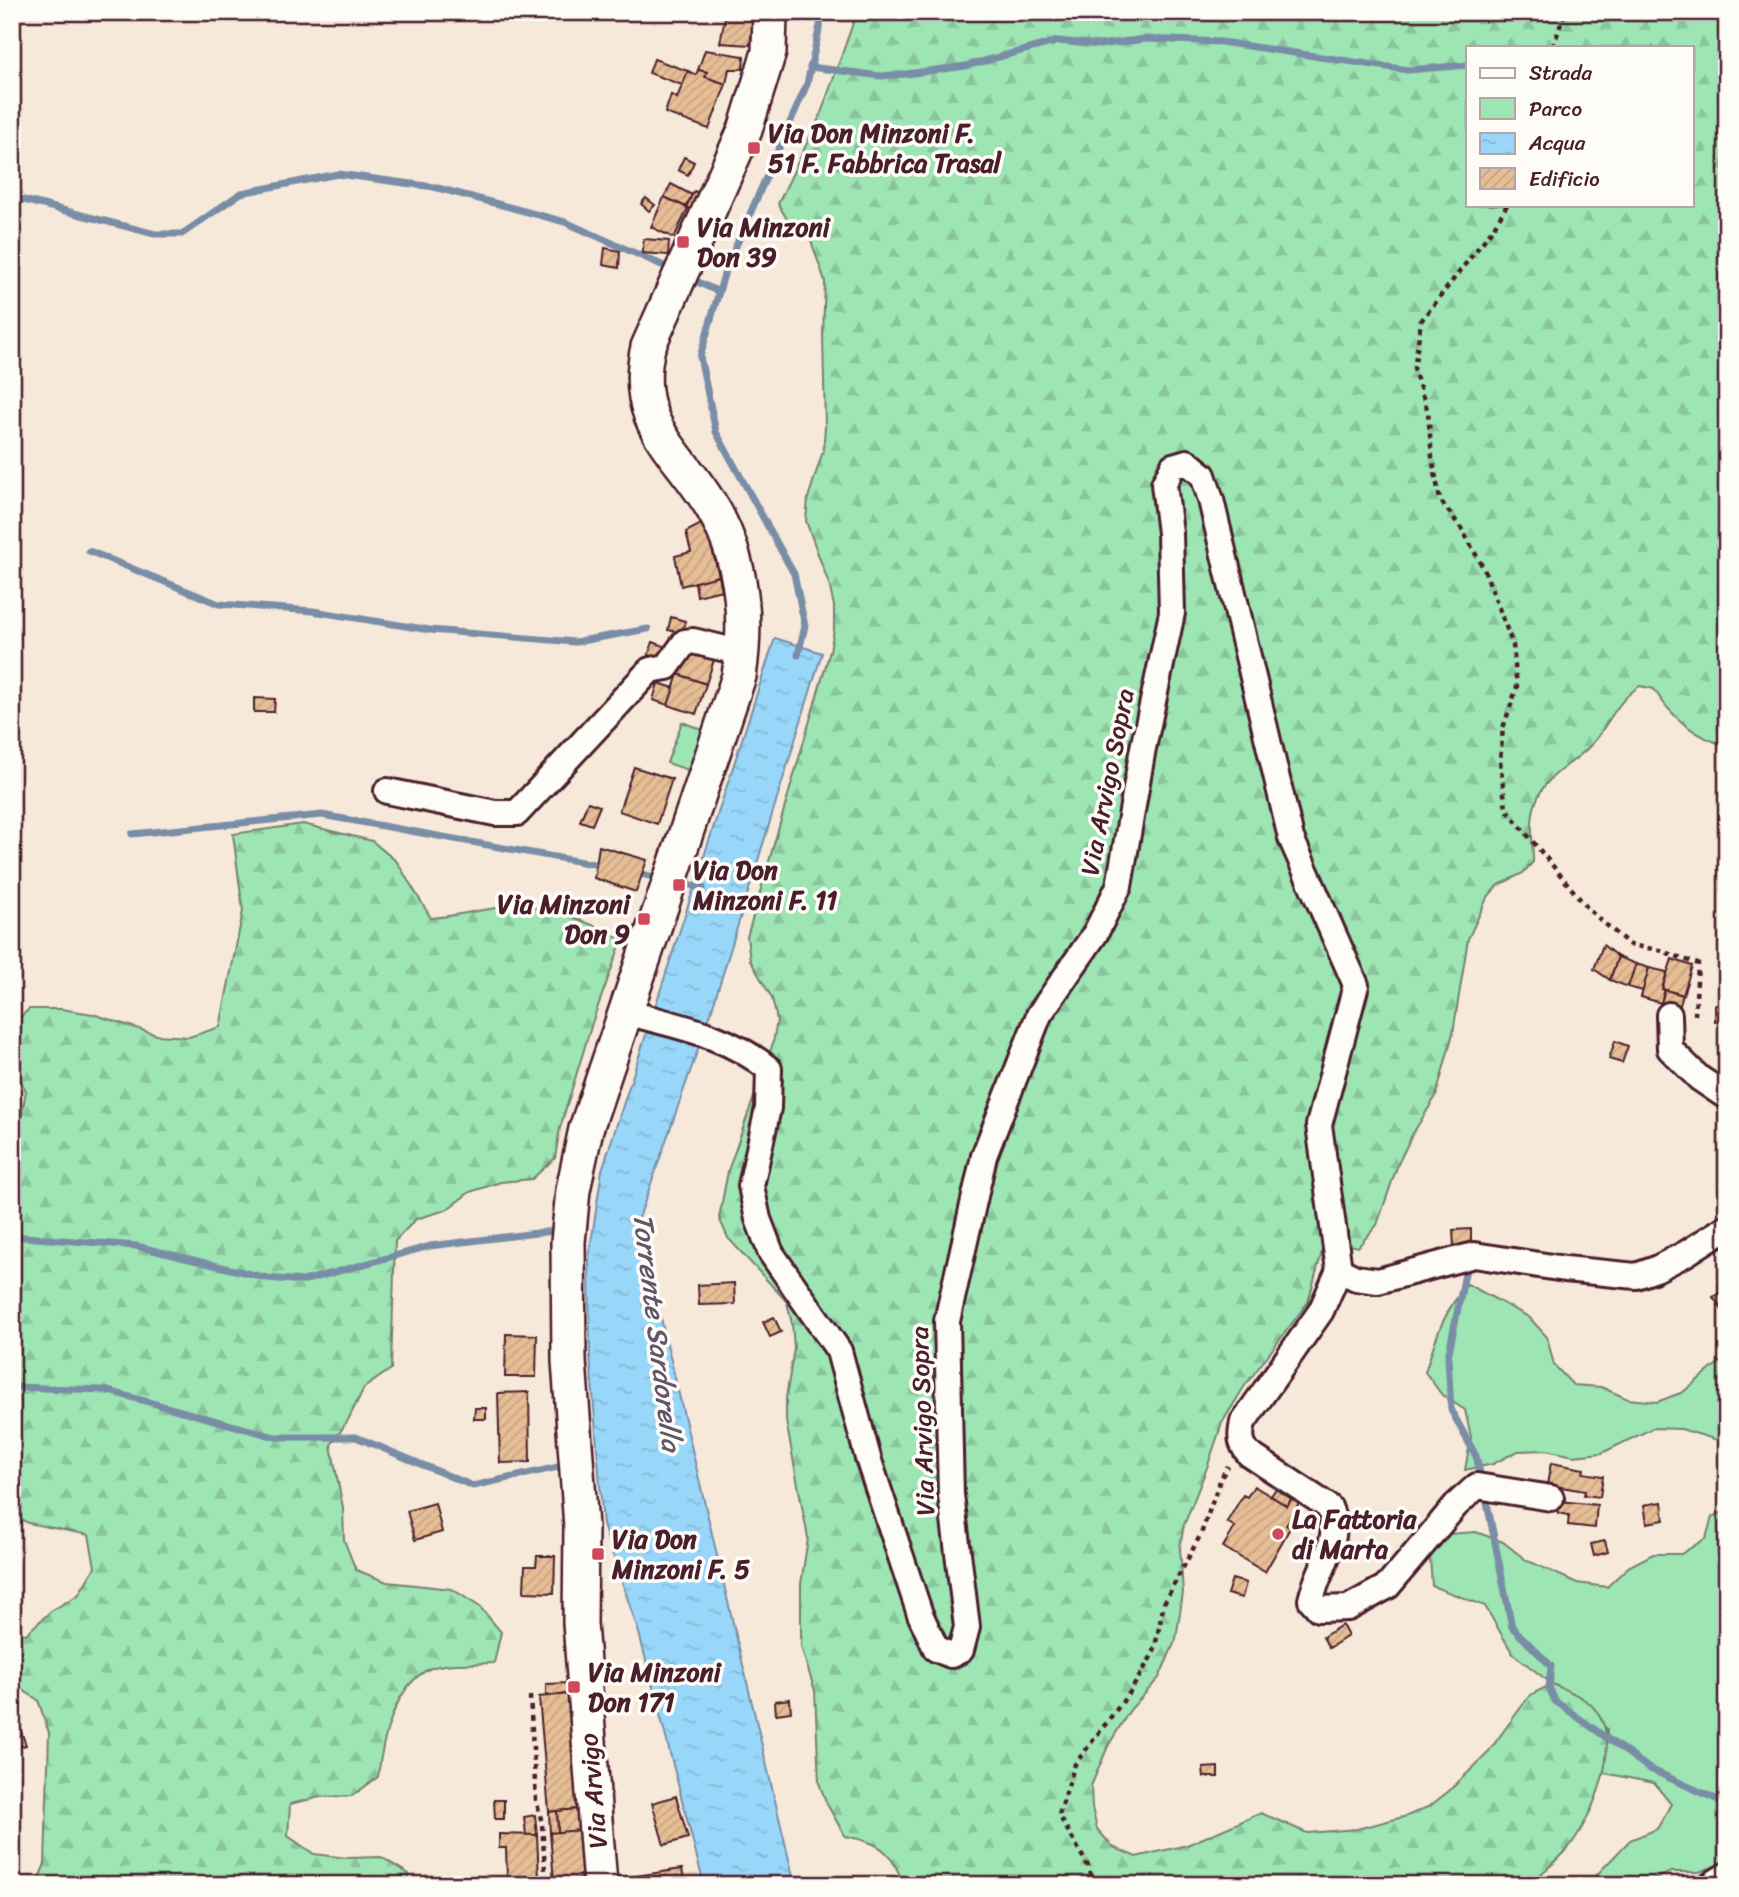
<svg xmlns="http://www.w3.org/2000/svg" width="1739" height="1897" font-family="Sriracha,sans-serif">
  <defs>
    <pattern id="forest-firs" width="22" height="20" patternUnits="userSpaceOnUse" patternTransform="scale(1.75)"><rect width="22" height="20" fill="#9de5b3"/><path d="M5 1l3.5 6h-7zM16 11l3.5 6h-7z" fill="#89c49a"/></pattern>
    <pattern id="water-ripples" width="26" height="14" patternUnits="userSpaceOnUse" patternTransform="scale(1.75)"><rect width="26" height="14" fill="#98d7f9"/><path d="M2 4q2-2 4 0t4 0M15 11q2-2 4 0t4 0" fill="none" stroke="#84b8d6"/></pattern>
    <pattern id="building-hatch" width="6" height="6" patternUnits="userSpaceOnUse" patternTransform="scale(1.75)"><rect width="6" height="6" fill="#e6be96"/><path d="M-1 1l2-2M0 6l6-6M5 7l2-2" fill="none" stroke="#c7a381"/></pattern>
  </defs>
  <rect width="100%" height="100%" fill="#f6e9da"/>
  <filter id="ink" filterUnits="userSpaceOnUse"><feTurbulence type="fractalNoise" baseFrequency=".0143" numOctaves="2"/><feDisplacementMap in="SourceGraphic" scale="14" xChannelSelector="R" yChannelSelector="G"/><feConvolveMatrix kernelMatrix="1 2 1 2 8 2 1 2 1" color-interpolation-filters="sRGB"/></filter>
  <g filter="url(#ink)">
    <g fill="#9de5b3" stroke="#74826f" stroke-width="2">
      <path d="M682,722L703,730L688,770L667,763Z"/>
      <path d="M1467,1284L1529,1317L1547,1337L1554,1365L1573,1385L1601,1387L1628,1399L1657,1402L1683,1392L1727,1356V1443L1681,1429L1653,1428L1602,1453L1574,1456L1546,1450L1518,1451L1493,1464L1465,1470L1471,1437L1465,1410L1442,1395L1425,1372C1437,1335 1442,1315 1467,1284Z"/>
      <path d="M1727,1510V1862L1699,1872H1671L1641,1885H1584L1590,1882L1630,1840L1657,1829L1671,1804L1654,1783L1604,1773L1607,1729L1574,1694L1552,1684L1513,1654L1485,1606L1432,1586L1430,1557L1448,1534L1476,1532L1503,1542L1526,1560L1577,1583L1607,1587L1628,1567L1653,1554H1681L1706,1538L1712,1517Z"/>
    </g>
    <g fill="url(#forest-firs)" stroke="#74826f" stroke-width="2" fill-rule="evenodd">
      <path d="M857,12H1727V746C1695,737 1671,717 1654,689L1640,686C1618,699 1608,725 1592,744C1573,765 1545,774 1536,802C1529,821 1533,842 1533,862L1523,873L1497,886L1487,898L1468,939L1453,1033L1436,1096L1412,1135L1398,1164L1377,1225L1358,1247L1330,1240L1322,1252L1308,1302L1244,1387L1222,1423L1208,1465L1184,1525L1180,1547L1183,1593L1176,1639L1159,1678L1130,1710L1108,1746L1091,1786L1092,1807L1097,1829L1113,1847L1136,1857L1187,1845L1261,1813L1307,1833L1357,1829L1407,1816L1430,1806L1449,1791L1486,1755L1530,1695L1552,1684C1566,1690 1583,1696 1594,1708C1626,1741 1591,1823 1565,1852C1554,1864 1540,1874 1528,1885H904C889,1849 883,1844 845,1836L827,1804L819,1783L815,1691L801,1647V1584L808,1538L786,1421V1398L794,1348L792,1324L787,1302L728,1238L719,1218L728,1171L773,1043L777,1020L772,998L750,960L747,937L830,651L834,629V606L829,584L806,521L808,498L823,451L825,427L823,334L825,281L810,238L790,224L778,204L820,116ZM1468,47H1692V205H1468Z"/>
      <path d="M303,824L372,841L397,862L431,918C454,916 474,911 496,908C539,902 585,919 622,940L593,1020L560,1128L555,1158L532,1179L501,1182L470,1192L446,1210L416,1219L395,1241L391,1369L364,1388L348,1420L331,1445L343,1508L344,1540L356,1570L387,1582L452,1589L480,1607L501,1632L494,1663C477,1664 444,1662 429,1669C394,1686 382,1742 378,1777L352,1796L320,1797L290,1804L288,1836L314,1854L347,1858L381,1857L409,1874L406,1885H36L45,1864L49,1733L38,1700L12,1683V1631L26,1634L51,1611L78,1595L95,1567L89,1535L28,1523L12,1514V1137L20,1124L26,1091L12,1064V1025L29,1009H61L93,1014L157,1035L189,1037L220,1027L243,911L233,834Z"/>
    </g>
    <path fill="url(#water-ripples)" stroke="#798da7" stroke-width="2" d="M775,638L822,653L712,1009L638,1221L795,1885H704L639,1633L603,1525L590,1355L589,1257L602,1170Z"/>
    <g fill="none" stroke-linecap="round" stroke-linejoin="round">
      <g stroke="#798da7" stroke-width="7">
        <path d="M810,67L881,76L906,74L966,66L1058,41L1099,45L1145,39L1221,42L1408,70L1468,65"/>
        <path d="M12,197L155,234H182L241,193L338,174L434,187L565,222L673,270"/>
        <path d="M687,277L719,292"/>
        <path d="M89,551L219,604L313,611L430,630L575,642L648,629"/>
        <path d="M798,655L805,626L794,574L716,432L700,357L725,271L807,84L823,12"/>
        <path d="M132,834L322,815L604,866"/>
        <path d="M633,872L662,879"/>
        <path d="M677,882L703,888"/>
        <path d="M12,1236L136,1246L267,1278L303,1281L430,1246L561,1230"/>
        <path d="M1467,1264L1448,1357L1451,1410L1476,1456L1482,1482"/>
        <path d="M12,1387L105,1390L275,1437H356L473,1486L567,1465"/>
        <path d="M1485,1493L1512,1627L1551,1666L1549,1687L1555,1701L1650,1769L1727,1804"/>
      </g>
    </g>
    <g fill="url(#building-hatch)" stroke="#4a1f2b" stroke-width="2">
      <path d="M726,12H755L750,45L720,43Z"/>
      <path d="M705,50L744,56L743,69H729L726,84L705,77L707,72L698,70Z"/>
      <path d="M654,59L688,71L682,85L649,73Z"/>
      <path d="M698,70L707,72L705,77L726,84L709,129L665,113L671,95L677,98L688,71L696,75Z"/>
      <path d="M684,157L694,162L688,175L678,170Z"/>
      <path d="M671,184L692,195L686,207L664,197Z"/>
      <path d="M694,191L704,196L697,212L686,207Z"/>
      <path d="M664,197L688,208L674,238L651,227Z"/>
      <path d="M646,198L655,205L649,211L641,204Z"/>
      <path d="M644,239L669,241L668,255L642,253Z"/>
      <path d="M605,248L620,251L619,268L603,265Z"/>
      <path d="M705,522L719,576L681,586L675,556L691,552L686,532Z"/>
      <path d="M719,576L722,590L697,596L695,582Z"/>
      <path d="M671,617L685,621L682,633L668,630Z"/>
      <path d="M653,642L669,648L664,660L648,655Z"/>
      <path d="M687,648L715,657L706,684L678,674Z"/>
      <path d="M678,674L706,684L696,714L668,705Z"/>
      <path d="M658,683L674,688L668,705L653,700Z"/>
      <path d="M254,698L275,699L274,712H254Z"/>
      <path d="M634,767L672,779L657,824L619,811Z"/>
      <path d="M588,802L600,806L592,825L580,821Z"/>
      <path d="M599,846L647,860L636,892L594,878Z"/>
      <path d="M1603,945L1618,957L1610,980L1594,969Z"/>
      <path d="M1618,957L1636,964L1628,987L1610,980Z"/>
      <path d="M1672,959L1692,966L1683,995L1662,989Z"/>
      <path d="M1636,964L1649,968L1643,991L1628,987Z"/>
      <path d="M1649,968L1667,972L1662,989L1665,990L1661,1003L1641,997Z"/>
      <path d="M1665,990L1683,995L1679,1008L1661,1003Z"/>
      <path d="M1727,1004V1019L1715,1021V1005Z"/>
      <path d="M1615,1041L1628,1046L1622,1063L1609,1059Z"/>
      <path d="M1471,1229V1247H1454L1453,1230Z"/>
      <path d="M734,1283L735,1304L699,1305L698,1285Z"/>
      <path d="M1727,1288V1317L1713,1297Z"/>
      <path d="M774,1317L781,1332L770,1337L763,1322Z"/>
      <path d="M506,1334L537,1335L536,1377H505Z"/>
      <path d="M529,1392L530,1462L500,1463L498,1393Z"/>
      <path d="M475,1408H486V1419H474Z"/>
      <path d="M1551,1463L1584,1469L1583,1473L1603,1476L1600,1497L1584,1495L1585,1491L1561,1487V1492L1546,1490Z"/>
      <path d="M1279,1484L1295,1493L1287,1506L1271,1496Z"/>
      <path d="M1254,1486L1287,1506L1295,1493L1302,1498L1286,1525L1290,1528L1265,1572L1223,1547L1235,1527L1227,1522L1243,1495L1247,1497Z"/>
      <path d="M1559,1501L1597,1505L1595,1528L1568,1525L1569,1515L1558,1513Z"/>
      <path d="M1662,1502L1664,1520L1647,1523L1644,1505Z"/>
      <path d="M435,1503L442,1532L415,1540L407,1511Z"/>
      <path d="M1605,1541L1608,1552L1594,1556L1591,1544Z"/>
      <path d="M537,1556H555L554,1593L524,1592L525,1566H536Z"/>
      <path d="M1232,1579L1246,1583L1242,1598L1227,1594Z"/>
      <path d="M1342,1625L1348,1636L1329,1648L1323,1637Z"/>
      <path d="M569,1683V1694L546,1696V1684Z"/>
      <path d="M569,1694L578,1809L549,1812L539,1697Z"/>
      <path d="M790,1699L791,1712L776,1714L775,1701Z"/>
      <path d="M21,1731L26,1745L12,1749V1733Z"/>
      <path d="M1218,1767V1777H1204L1203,1768Z"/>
      <path d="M676,1796L688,1838L664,1845L652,1803Z"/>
      <path d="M494,1800H504V1819H495Z"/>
      <path d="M578,1809L580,1830L558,1833L557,1811Z"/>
      <path d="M557,1811L558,1833H550L549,1812Z"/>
      <path d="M535,1815L537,1835H526L524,1817Z"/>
      <path d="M580,1830L585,1879L554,1881L550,1833Z"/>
      <path d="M499,1834L537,1835L539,1879L507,1878L506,1848H499Z"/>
      <path d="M682,1869L685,1885H611L610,1880Z"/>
    </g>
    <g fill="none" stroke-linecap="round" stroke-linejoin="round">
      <g stroke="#4a1f2b" stroke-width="30">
        <g id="street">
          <path d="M387,791L495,813H517L650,670L667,667L685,642L693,641L742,653"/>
          <path d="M625,1012C677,1026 726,1034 769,1069L768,1108L751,1186L758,1219L771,1253L839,1351L868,1458L920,1614L936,1649L951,1655L961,1650L967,1627L951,1495L947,1321L984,1156L1039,1015L1095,934L1119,886L1143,748L1172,613L1170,533L1164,484L1173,466L1187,462L1203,475L1211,500L1291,838L1356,985L1319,1125L1339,1270"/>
          <path d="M1669,1015L1670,1049L1699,1078L1727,1097"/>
          <path d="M1339,1270L1321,1311L1243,1422C1240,1436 1240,1443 1249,1454L1329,1507C1344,1540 1318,1567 1311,1600L1319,1609L1348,1608L1388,1586L1456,1505L1477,1486L1551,1498"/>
          <path d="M1339,1270L1356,1278L1378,1281L1474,1255L1565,1269L1636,1276L1656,1269L1685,1254L1727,1227"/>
          <path d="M1711,1885L1727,1875"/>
        </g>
      </g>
      <g stroke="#4a1f2b" stroke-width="38">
        <path id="secondary" d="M600,1885L580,1623L581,1527L569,1361L568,1242L573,1190L586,1129L739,676C747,623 743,567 718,518C685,454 629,430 648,347L745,130L769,52L770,12"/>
      </g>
      <g stroke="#4a1f2b" stroke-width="4.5" stroke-dasharray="5 5" stroke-linecap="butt">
        <path d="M1553,47L1565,12"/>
        <path d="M1507,205L1492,230L1421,321L1414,370L1428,412L1432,457L1440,500L1461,528L1484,569L1513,645L1517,687L1503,728L1500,761L1506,809L1590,911L1630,945L1659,950L1698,964L1695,1015"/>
        <path d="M530,1696L536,1800L542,1823L546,1885"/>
        <path d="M1074,1885V1882L1094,1883L1088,1866L1059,1815L1075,1764L1130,1692L1154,1652L1164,1603L1201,1534L1221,1478L1228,1466"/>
      </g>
      <use href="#street" stroke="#fdfcf7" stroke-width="24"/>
      <use href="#secondary" stroke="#fdfcf7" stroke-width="33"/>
    </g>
  </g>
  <g fill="#d1495b" stroke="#fdfcf7" stroke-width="2.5">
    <rect x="747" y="141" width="14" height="14" rx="3.5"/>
    <rect x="676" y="235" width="14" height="14" rx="3.5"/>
    <rect x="672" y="878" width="14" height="14" rx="3.5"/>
    <rect x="637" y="912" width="14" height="14" rx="3.5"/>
    <circle cx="1278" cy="1534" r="7"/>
    <rect x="591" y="1547" width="14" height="14" rx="3.5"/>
    <rect x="567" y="1680" width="14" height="14" rx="3.5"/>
  </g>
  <g text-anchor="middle" stroke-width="7" stroke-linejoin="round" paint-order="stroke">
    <g font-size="26" font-weight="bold" fill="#4a1f2b" stroke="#fdfcf7" text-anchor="start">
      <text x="768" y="142">Via Don Minzoni F.<tspan x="768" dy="30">51 F. Fabbrica Trasal</tspan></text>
      <text x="697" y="236">Via Minzoni<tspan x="697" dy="30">Don 39</tspan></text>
      <text x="693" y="879">Via Don<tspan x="693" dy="30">Minzoni F. 11</tspan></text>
      <text x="630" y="913" text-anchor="end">Via Minzoni<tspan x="630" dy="30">Don 9</tspan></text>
      <text x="1292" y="1528">La Fattoria<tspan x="1292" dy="30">di Marta</tspan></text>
      <text x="612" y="1548">Via Don<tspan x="612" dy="30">Minzoni F. 5</tspan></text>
      <text x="588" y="1681">Via Minzoni<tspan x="588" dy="30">Don 171</tspan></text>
    </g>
    <g font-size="26" fill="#4a1f2b" stroke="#fdfcf7">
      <text transform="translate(1107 782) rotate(-79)" y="9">Via Arvigo Sopra</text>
      <text transform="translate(922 1421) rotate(-92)" y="9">Via Arvigo Sopra</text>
      <text transform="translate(593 1791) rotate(-95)" y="9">Via Arvigo</text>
    </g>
    <g font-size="28" font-style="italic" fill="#615669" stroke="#fdfcf7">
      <text transform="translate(658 1332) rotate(83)" y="10">Torrente Sardorella</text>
    </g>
  </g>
  <rect width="1739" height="1897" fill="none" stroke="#fdfcf7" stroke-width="42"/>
  <rect x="21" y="21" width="1697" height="1855" fill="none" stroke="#4a1f2b" stroke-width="2.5" filter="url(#ink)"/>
  <rect x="1466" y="46" width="228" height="161" fill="#fdfcf7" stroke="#b5a4a5" stroke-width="2"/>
  <rect x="1480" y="68" width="35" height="10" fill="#fdfcf7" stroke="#b5a4a5" stroke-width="2"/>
  <text x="1529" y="80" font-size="21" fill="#4a1f2b">Strada</text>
  <rect x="1480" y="98" width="35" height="21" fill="#9de5b3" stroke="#b5a4a5" stroke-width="2"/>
  <text x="1529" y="116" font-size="21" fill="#4a1f2b">Parco</text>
  <rect x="1480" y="133" width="35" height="21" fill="url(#water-ripples)" stroke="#b5a4a5" stroke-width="2"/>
  <text x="1529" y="150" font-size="21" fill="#4a1f2b">Acqua</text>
  <rect x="1480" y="168" width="35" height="21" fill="url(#building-hatch)" stroke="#b5a4a5" stroke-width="2"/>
  <text x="1529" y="186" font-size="21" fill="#4a1f2b">Edificio</text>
</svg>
